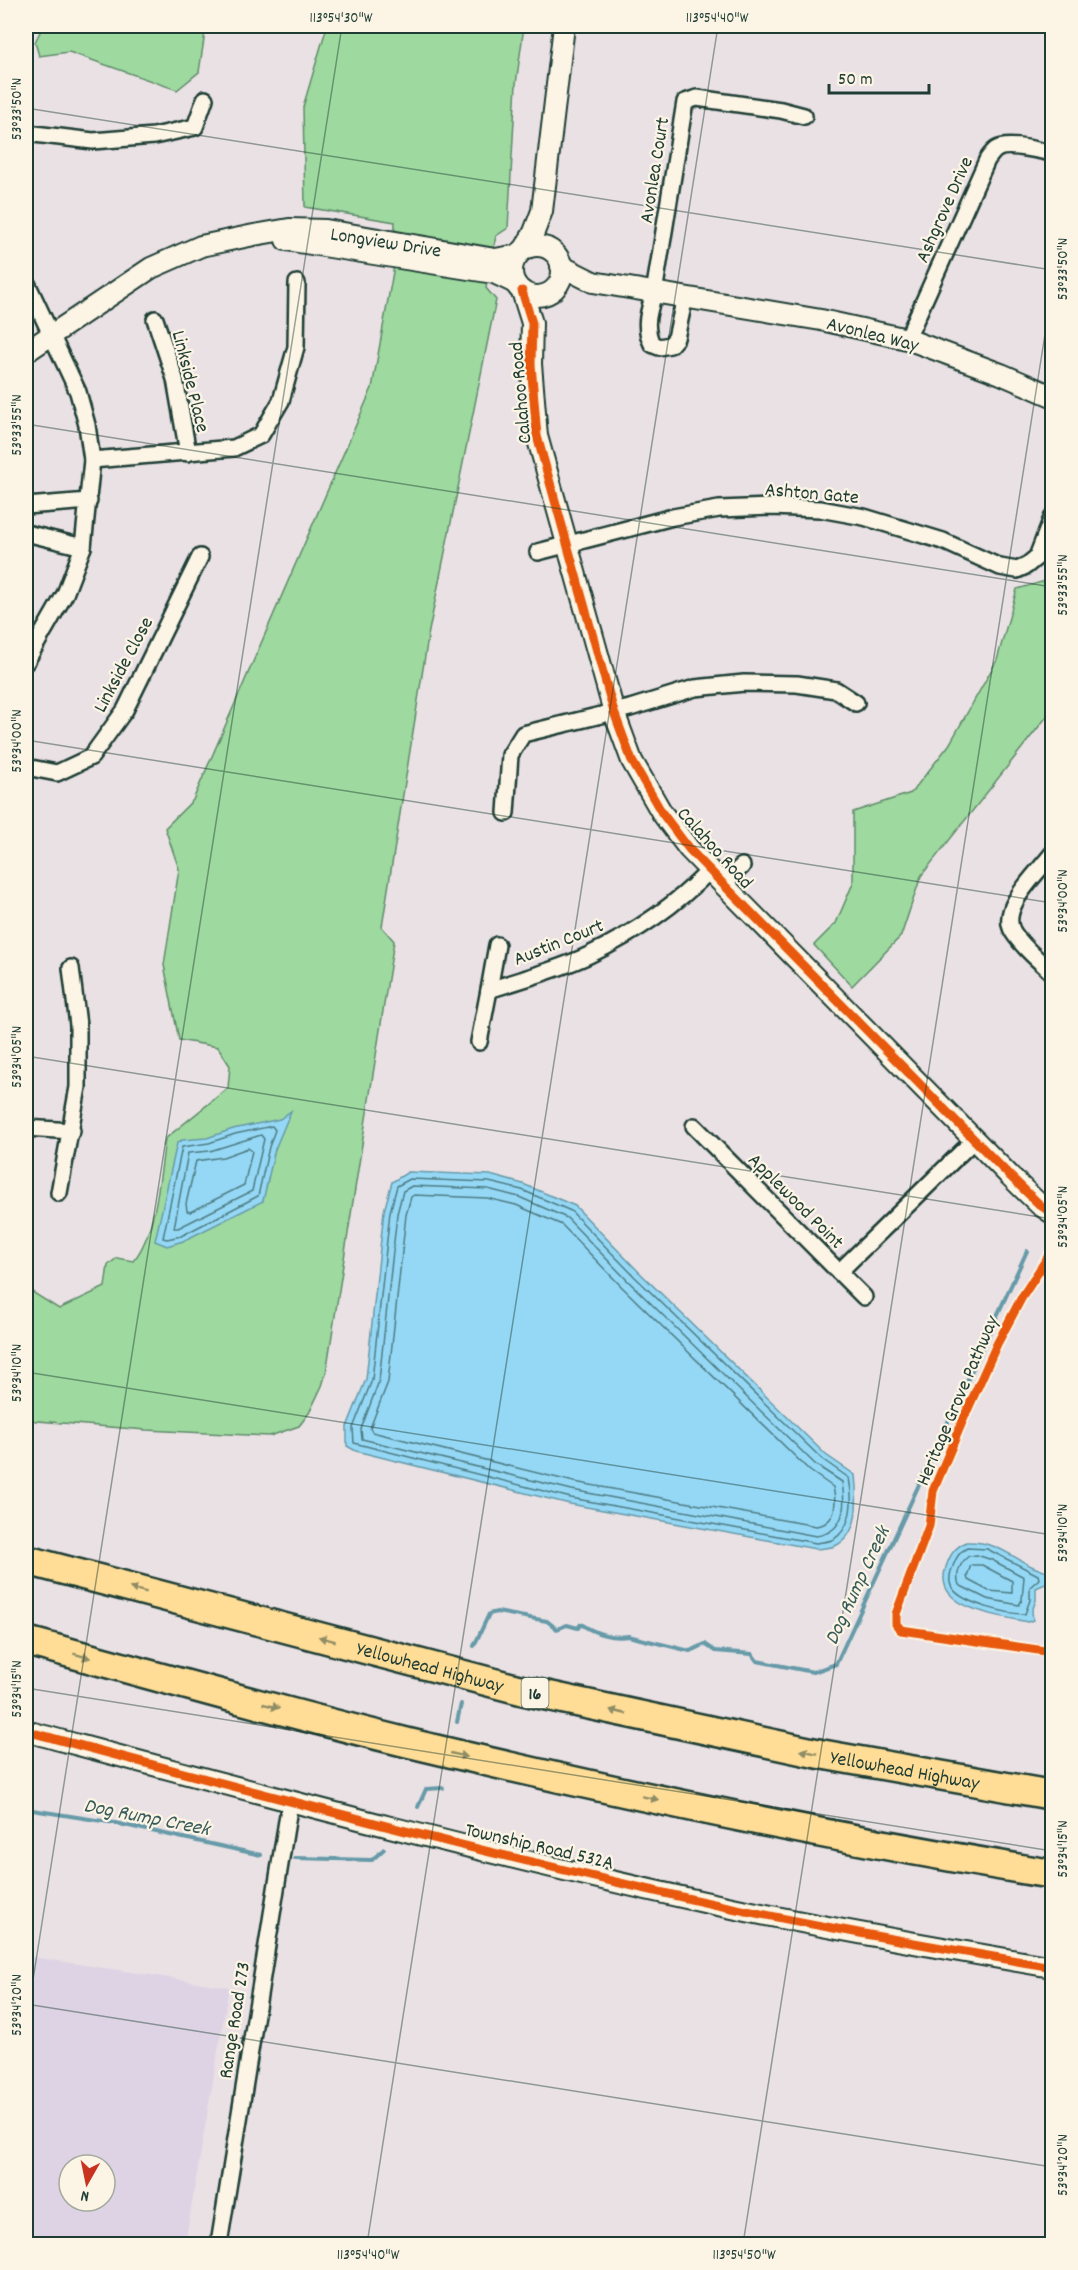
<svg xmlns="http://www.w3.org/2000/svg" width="1078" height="2270" font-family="Dekko,sans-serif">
  <rect width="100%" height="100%" fill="#eae1e4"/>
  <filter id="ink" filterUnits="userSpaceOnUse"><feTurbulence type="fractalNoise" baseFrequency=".0167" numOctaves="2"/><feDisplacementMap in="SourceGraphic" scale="12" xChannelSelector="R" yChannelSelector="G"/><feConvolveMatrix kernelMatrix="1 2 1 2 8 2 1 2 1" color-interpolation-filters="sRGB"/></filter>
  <g filter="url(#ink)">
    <path fill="#ded3e4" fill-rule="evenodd" d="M26,1956L229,1987L185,2244H26ZM69,2165H105V2201H69Z"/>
    <g fill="#9ed99f" stroke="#5e8b6a" stroke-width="1.5">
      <path d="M43,26H206L199,72L177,90L69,52L39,56L35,42Z"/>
      <path d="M327,26H524L516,84L508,228L496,236L486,288L496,300L429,631L382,927L394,941L326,1373L322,1386L309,1413L299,1426L270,1436L146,1430L26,1420V1288L59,1309L105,1287L108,1265L117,1258L133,1261C156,1235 160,1174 165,1139L228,1088L230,1066L218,1047L179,1040L164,965L179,869L165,828L193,800L372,388L393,272L395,222L305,207L303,107Z"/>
      <path d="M1045,581L1052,587V710L921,876L901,936L852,986L814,945L836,923L853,883V812L911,793L949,745L997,660L1017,589Z"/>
    </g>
    <g fill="#95d8f6" stroke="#669aa8" stroke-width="1.5">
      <path d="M291,1111L275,1149L263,1201L183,1241L167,1246L155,1241L177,1143L182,1140L207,1138L233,1129L280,1119Z"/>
      <path d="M408,1172L490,1175L523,1184L575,1206L638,1271L826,1455L855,1475C857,1498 861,1534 835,1546C830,1548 822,1548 816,1549L570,1504L356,1451L347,1446V1427L366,1379L384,1211L392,1182Z"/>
      <path d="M966,1542C1003,1540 1019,1567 1052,1573V1581L1036,1588V1600L1032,1611L1033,1620L1028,1622C1001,1616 931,1609 946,1567C950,1555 954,1548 966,1542Z"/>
    </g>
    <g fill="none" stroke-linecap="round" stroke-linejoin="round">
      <g stroke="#4e7b82" stroke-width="1.5">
        <path d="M272,1126L275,1130L269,1147L258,1196L181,1236L167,1239L163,1238L182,1147L209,1143L235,1134Z"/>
        <path d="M261,1135L264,1139L252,1191L178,1228H174L188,1153L210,1151Z"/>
        <path d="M248,1148L252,1151L244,1185L190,1212L187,1211L186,1204L196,1161L223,1157Z"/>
        <path d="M410,1179L489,1182L522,1190L571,1211L634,1276L822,1459L849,1478C853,1498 853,1527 834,1539C829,1542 821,1542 816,1543L571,1498L354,1443L353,1428L372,1380L390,1212L397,1186Z"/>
        <path d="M412,1186L488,1189L519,1197L567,1218L628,1281L816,1465L842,1482C846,1507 845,1532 816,1536L572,1490L362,1439L361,1429L379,1381L397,1214L403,1191Z"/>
        <path d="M414,1195L487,1198L516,1205L562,1225L622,1287L810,1471L833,1487C837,1504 836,1524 816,1526L574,1482L372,1432L370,1428L388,1382L406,1215L411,1197Z"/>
        <path d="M967,1548L987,1549L1038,1575L1039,1579L1030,1587V1600L1025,1614C1008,1614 964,1604 953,1589C948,1583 950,1573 953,1566C956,1558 959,1552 967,1548Z"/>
        <path d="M977,1555L992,1560L1024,1577L1022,1600L1019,1605L987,1599L959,1585C955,1575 960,1562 969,1556Z"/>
        <path d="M971,1565H982L1012,1581V1593L989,1591L968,1580L967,1576Z"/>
      </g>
      <g stroke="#669aa8" stroke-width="4">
        <path d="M474,1646L489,1614L497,1612L547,1621L557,1629L567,1625L578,1628L581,1624C594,1633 612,1639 628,1636L690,1651L705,1644L715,1651L752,1654L757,1661L813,1672L836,1664L1027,1251"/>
        <path d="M457,1722L461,1704"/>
        <path d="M418,1807L426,1789L443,1788"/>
        <path d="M26,1809L115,1823L261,1855"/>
        <path d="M295,1858L372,1860L384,1849"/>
      </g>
      <g stroke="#1f3d34" stroke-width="20">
        <g id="minor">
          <path d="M26,133L93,141L154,136L195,127L205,99"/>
          <path d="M26,281L78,392L87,425L92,460L83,547L65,594L26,662"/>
          <path d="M685,297L676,338L670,345L659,347L652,344C643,326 649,311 654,293L685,102L697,98L781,110L804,116"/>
          <path d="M155,319L175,379L188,453"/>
          <path d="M907,339L987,160C990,156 993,151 997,149C1008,142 1040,151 1052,153"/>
          <path d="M92,460L234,448L261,435L281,401L296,347L297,283"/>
          <path d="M26,506L89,501"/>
          <path d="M26,533L83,547"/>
          <path d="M538,552L673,517L719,509L771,507L820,509L864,517L943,541L1000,567L1017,570L1026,566L1037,557L1052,518"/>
          <path d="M26,767L57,773L91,757L125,710L200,557"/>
          <path d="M506,813L510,755L523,734L630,708L695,688L744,683L797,684L836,690L856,703"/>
          <path d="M1052,854C1038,873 998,908 1013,932C1023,948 1039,960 1052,973"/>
          <path d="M723,884L742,866"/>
          <path d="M489,990L497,945"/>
          <path d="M479,1042L489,990C522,979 558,970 589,955C635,933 675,906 710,870"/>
          <path d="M694,1126L839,1272L974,1140"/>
          <path d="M26,1128L72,1131"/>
          <path d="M59,1193L78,1087V1025L71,968"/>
          <path d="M839,1272L864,1297"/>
          <path d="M219,2244L290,1802"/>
        </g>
      </g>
      <g stroke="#1f3d34" stroke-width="24">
        <g id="tertiary">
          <path d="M286,240L494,273L515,283"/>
          <circle cx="537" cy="271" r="25"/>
          <path d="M524,250L534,232L542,211L564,26"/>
          <path d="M561,266L593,282L821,320L907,339L1001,374L1052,396"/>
          <path d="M522,291L532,323L531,364L537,436L614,712L632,761L662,813L689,849L723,884L1009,1175L1040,1205L1052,1213"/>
          <path d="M26,352L151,268L201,246L254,235L289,229L326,230L495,259L518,255"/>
          <path d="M26,1731C251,1791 476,1852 704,1902C819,1927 936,1947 1052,1967"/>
        </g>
      </g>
      <g stroke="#1f3d34" stroke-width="33">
        <g id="motorway">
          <path id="s1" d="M26,1560L521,1690L820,1754L1052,1795"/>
          <path d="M26,1641C153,1675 281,1712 409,1743C622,1794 836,1839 1052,1874"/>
        </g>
      </g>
      <use href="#minor" stroke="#fcf5e5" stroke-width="15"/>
      <use href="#tertiary" stroke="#fcf5e5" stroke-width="20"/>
      <use href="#motorway" stroke="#ffdd96" stroke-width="28"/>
      <g stroke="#fcf5e5" stroke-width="13">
        <g id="cycleway">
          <path d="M522,291L532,323L531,364L537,436L614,712L632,761L662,813L689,849L723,884L1009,1175L1040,1205L1052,1213"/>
          <path d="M1052,1251L1022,1297L997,1344L962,1422L933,1491L929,1526L896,1614V1624L901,1630L1052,1652"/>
          <path d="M26,1731C251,1791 476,1852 704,1902C819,1927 936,1947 1052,1967"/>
        </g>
      </g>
      <use href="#cycleway" stroke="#e8590c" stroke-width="9"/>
    </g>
    <defs><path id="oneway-solid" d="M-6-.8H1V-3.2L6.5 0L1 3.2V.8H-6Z" transform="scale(1.5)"/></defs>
    <g fill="#8f8d65">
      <use href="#oneway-solid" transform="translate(138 1590) rotate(-165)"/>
      <use href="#oneway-solid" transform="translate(327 1639) rotate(-165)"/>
      <use href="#oneway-solid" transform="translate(82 1656) rotate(15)"/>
      <use href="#oneway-solid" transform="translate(271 1706) rotate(15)"/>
      <use href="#oneway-solid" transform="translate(618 1712) rotate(-167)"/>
      <use href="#oneway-solid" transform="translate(809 1752) rotate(-168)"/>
      <use href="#oneway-solid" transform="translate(459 1755) rotate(13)"/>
      <use href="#oneway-solid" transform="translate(650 1798) rotate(12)"/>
    </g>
  </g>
  <path fill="none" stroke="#1f3d34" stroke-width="1.5" stroke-opacity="0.45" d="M26,108L1052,270M26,424L1052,587M26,740L1052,903M26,1056L1052,1219M26,1372L1052,1535M26,1688L1052,1851M26,2004L1052,2167M26,2024L342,26M367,2244L718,26M743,2244L1052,290"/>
  <g text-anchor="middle" stroke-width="4.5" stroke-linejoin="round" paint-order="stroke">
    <rect fill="#fcf5e5" stroke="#617469" stroke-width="1.5" x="521.5" y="1678" width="27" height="30" rx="4.5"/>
    <g font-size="18" font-weight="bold" fill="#1f3d34">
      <text x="535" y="1699">16</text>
    </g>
    <g font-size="20" fill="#1f3d34" stroke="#fcf5e5">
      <text transform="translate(653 170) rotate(-81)" y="7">Avonlea Court</text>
      <text transform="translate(943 209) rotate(-66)" y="7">Ashgrove Drive</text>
      <text transform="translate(386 241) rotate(9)" y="7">Longview Drive</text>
      <text transform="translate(873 333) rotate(14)" y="7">Avonlea Way</text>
      <text transform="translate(192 381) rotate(76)" y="7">Linkside Place</text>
      <text transform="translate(519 393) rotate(-95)" y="7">Calahoo Road</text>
      <text transform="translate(812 492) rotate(5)" y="7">Ashton Gate</text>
      <text transform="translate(122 664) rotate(-62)" y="7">Linkside Close</text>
      <text transform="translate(716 847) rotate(48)" y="7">Calahoo Road</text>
      <text transform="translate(558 941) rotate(-22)" y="7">Austin Court</text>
      <text transform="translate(797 1200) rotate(45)" y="7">Applewood Point</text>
      <text transform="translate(956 1400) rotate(-67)" y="7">Heritage Grove Pathway</text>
      <text dy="7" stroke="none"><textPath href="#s1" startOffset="418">Yellowhead Highway</textPath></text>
      <text dy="7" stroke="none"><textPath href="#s1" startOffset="904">Yellowhead Highway</textPath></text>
      <text transform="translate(540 1845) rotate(13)" y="7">Township Road 532A</text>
      <text transform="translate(233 2020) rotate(-81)" y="7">Range Road 273</text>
    </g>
    <g font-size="21" font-style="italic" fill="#375c5b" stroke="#fcf5e5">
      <text transform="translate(856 1585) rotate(-65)" y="7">Dog Rump Creek</text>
      <text transform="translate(147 1816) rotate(11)" y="7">Dog Rump Creek</text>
    </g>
  </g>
  <rect width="1078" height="2270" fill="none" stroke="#fcf5e5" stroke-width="66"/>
  <g transform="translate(87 2183) rotate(189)"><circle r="28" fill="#fcf5e5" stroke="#a4ab9e" stroke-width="1.5"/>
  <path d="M0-4.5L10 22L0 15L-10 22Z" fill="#c8321e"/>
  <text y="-9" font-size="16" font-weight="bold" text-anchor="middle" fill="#1f3d34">N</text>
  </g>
  <path d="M829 84v9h100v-9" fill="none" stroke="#1f3d34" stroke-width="3"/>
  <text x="838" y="84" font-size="18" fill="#1f3d34" stroke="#fcf5e5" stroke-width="4.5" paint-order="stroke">50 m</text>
  <rect x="33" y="33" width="1012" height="2204" fill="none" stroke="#1f3d34" stroke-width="2"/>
  <g font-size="15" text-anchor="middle" fill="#1f3d34">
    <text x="341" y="22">113°54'30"W</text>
    <text x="717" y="22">113°54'40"W</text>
    <text transform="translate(16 109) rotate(-90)" y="5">53°33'50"N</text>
    <text transform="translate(1062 269) rotate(-90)" y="5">53°33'50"N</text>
    <text transform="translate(16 425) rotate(-90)" y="5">53°33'55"N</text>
    <text transform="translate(1062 585) rotate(-90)" y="5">53°33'55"N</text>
    <text transform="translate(16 741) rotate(-90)" y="5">53°34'00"N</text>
    <text transform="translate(1062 901) rotate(-90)" y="5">53°34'00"N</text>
    <text transform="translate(16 1057) rotate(-90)" y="5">53°34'05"N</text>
    <text transform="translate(1062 1217) rotate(-90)" y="5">53°34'05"N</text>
    <text transform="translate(16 1373) rotate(-90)" y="5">53°34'10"N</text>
    <text transform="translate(1062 1533) rotate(-90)" y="5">53°34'10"N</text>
    <text transform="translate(16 1689) rotate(-90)" y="5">53°34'15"N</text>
    <text transform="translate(1062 1849) rotate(-90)" y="5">53°34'15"N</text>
    <text transform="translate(16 2005) rotate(-90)" y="5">53°34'20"N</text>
    <text transform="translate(1062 2165) rotate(-90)" y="5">53°34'20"N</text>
    <text x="368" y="2259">113°54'40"W</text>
    <text x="744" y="2259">113°54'50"W</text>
  </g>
</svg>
